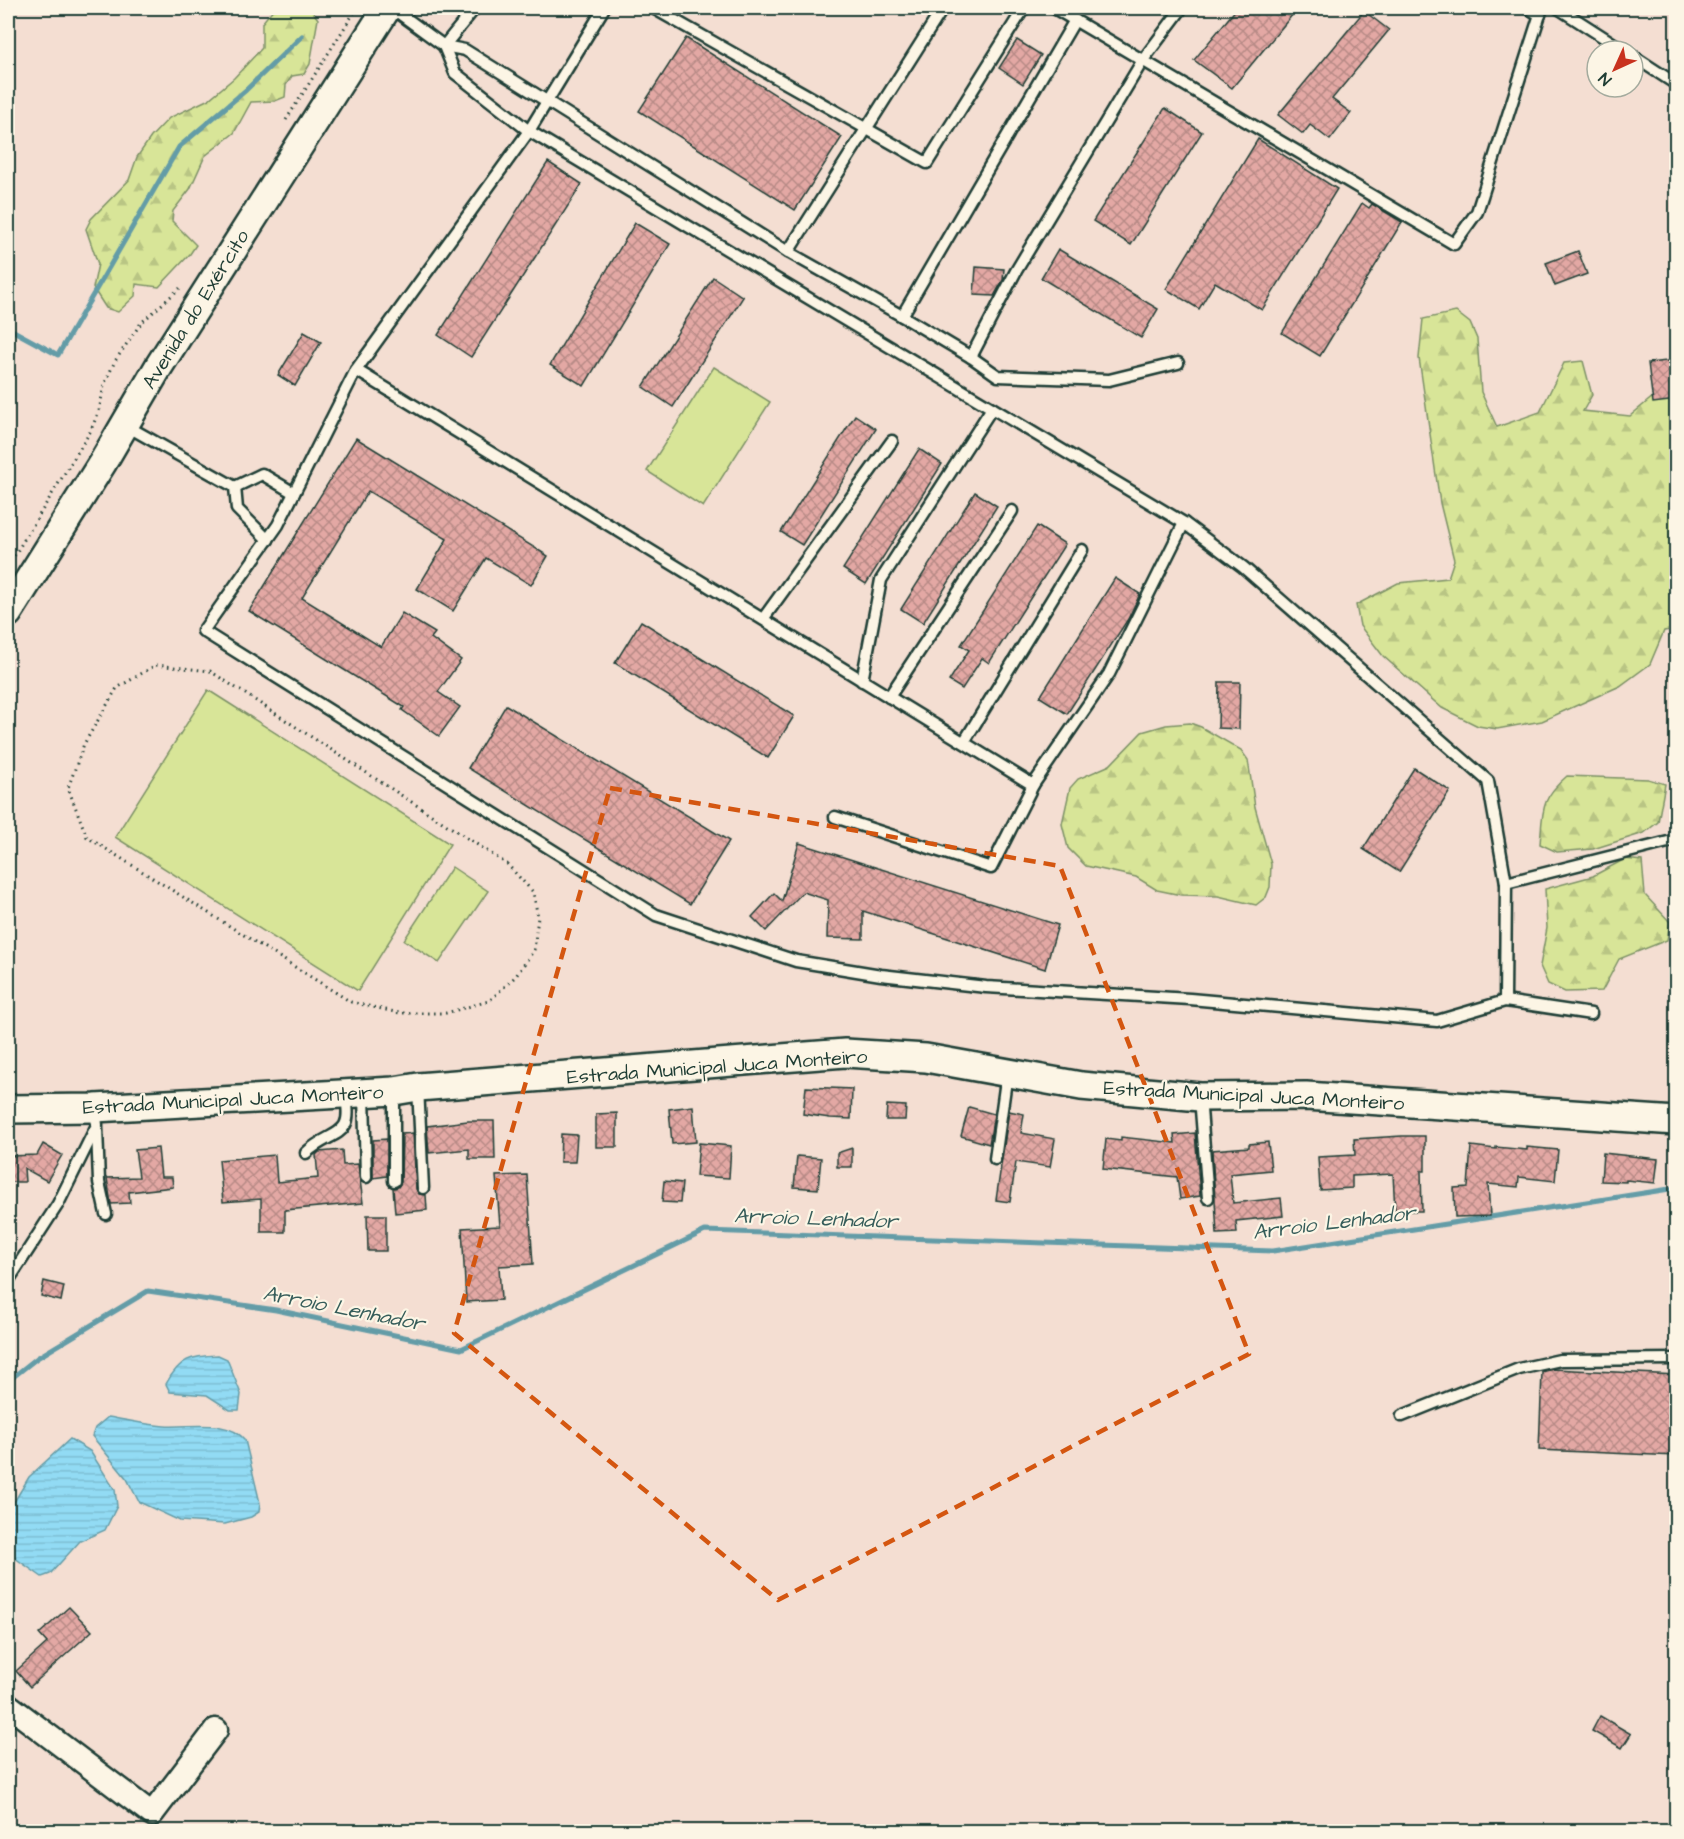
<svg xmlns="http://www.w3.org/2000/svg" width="1684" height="1839" font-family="'Architects Daughter',sans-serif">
  <defs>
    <pattern id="forest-firs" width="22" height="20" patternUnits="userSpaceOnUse" patternTransform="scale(1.5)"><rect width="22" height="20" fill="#d8e598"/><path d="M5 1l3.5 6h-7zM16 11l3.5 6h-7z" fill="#b9c584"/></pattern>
    <pattern id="water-rules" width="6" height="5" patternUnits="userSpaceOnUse" patternTransform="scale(1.5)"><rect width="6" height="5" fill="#92dbf4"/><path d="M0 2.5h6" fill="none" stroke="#7dbdd2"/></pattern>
    <pattern id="building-cross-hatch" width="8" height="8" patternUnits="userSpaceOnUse" patternTransform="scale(1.5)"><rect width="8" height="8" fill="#e3a8a4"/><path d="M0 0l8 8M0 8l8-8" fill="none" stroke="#b78a86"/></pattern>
  </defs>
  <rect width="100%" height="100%" fill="#f4ded2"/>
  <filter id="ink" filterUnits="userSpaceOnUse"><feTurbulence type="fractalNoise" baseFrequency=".0167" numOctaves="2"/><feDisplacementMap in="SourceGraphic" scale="12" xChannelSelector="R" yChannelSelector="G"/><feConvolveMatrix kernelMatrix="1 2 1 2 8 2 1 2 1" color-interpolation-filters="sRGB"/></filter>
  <g filter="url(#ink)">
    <g fill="url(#forest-firs)" stroke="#7c9166" stroke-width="1.5">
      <path d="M274,8H310L318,19L310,64L304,74L292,76L286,85L285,97L275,101L251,102L234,133L205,156L190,189L173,211L172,221L196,245L190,254L159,287L136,284L135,296L118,312L106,308L93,288L98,264L86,229L91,219L129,180L137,157L151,137L169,118L209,99L234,78L262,48V23Z"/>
      <path d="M1456,312L1470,323L1477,339L1481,392L1497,427L1540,412L1564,363L1583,361L1592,395L1583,411L1630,416L1673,380L1676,374V629L1664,631L1650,664L1620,686L1542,721L1497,729L1478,726L1442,708L1383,656L1360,626L1356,605L1398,583L1448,578L1454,560L1440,503L1419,358L1423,319Z"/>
      <path d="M1190,723L1201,727L1241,750L1248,760L1255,807L1271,864L1270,887L1266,897L1256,905L1218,896L1181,895L1157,890L1136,877L1086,866L1068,848L1062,824L1070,788L1078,779L1110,765L1142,732L1166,725Z"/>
      <path d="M1567,776L1648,779L1665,784L1658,822L1644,833L1593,849L1557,852L1540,844C1543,811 1540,799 1567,776Z"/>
      <path d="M1625,859L1642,861L1645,895L1670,922L1667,940L1619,959L1602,991L1565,992L1548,984L1540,966L1547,928L1545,889L1593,876Z"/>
    </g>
    <g fill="#d8e598" stroke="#7c9166" stroke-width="1.5">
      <path d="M714,367L770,402L703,507L647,471Z"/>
      <path d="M208,690L450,844L358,991L115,837Z"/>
      <path d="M452,867L488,891L439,963L404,940Z"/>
    </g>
    <g fill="url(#water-rules)" stroke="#649ca7" stroke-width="1.5">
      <path d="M218,1355L227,1359L241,1394L239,1410H230L207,1395L170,1392L166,1384C180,1358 191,1356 218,1355Z"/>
      <path d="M108,1417C127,1420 146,1425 164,1426C190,1428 226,1418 245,1440L260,1503L259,1512L251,1517L225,1524L180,1521L139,1502L127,1479L92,1436L95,1428Z"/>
      <path d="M70,1439L90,1451L115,1490L117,1506L105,1530L80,1541L50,1574L42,1577L8,1553V1512L29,1477Z"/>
    </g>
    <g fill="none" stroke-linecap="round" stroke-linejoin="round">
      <g stroke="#649ca7" stroke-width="5">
        <path d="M8,328L58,355L179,147L246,90L302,36"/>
        <path d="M8,1381L37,1358L148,1291L276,1310L461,1349L705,1231L1273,1251L1676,1188"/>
      </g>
    </g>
    <g fill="url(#building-cross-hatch)" stroke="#1f3d34" stroke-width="1.5">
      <path d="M1237,8H1298L1232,88L1194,60Z"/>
      <path d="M1364,11L1389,30L1332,99L1351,113L1330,140L1310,125L1303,134L1278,115Z"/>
      <path d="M686,38L842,137L795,210L639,111Z"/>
      <path d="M1017,40L1041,55L1023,84L999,68Z"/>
      <path d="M1165,108L1202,132L1131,245L1093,221Z"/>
      <path d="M1258,139L1337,189L1262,310L1215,282L1199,309L1166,289Z"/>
      <path d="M548,162L582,184L471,357L438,335Z"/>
      <path d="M1362,203L1369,208L1372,204L1402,222L1320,356L1282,333Z"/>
      <path d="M635,223L670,244L584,386L550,365Z"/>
      <path d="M1058,249L1158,309L1141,338L1041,278Z"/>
      <path d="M1578,251L1587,274L1555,286L1546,263Z"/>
      <path d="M976,267L1004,269L1003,280L994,296L974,295Z"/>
      <path d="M713,277L743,297L673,407L643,387Z"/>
      <path d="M304,332L321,342L295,386L278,375Z"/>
      <path d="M1677,360V400L1653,403L1648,363Z"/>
      <path d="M855,415L876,429L802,545L781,532Z"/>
      <path d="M356,438L548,556L531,585L486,558L453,611L417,589L447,539L368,491L302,598L381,647L402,613L435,633L431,638L461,660L438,692L460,707L439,736L402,710L404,707L249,611Z"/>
      <path d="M919,449L942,464L866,584L843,569Z"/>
      <path d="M975,492L997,506L923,623L901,609Z"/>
      <path d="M1037,526L1065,544L989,663L982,658L962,689L949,681L969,650L961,645Z"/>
      <path d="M1115,578L1140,594L1128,619L1067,714L1040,697Z"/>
      <path d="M641,621L794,716L768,758L615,663Z"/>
      <path d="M1219,682H1240L1239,729L1218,728Z"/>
      <path d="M506,705L729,841L690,904L468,768Z"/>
      <path d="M1414,768L1450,791L1399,872L1363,849Z"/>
      <path d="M799,843L1058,925L1045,969L863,911V939L827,938L828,900L803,892L766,931L752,917L774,893L782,901Z"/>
      <path d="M806,1087L852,1089L851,1119L830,1118L803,1114Z"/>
      <path d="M887,1105L906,1106L905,1120H886Z"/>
      <path d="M693,1106L696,1142L672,1144L669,1109Z"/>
      <path d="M969,1107L994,1114L989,1144L961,1136Z"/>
      <path d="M1009,1111L1024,1114L1021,1133L1055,1139L1050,1167L1016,1162L1010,1202L996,1200Z"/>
      <path d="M617,1113V1147H596V1114Z"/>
      <path d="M468,1121H494L495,1159H469V1149L429,1153L427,1126Z"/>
      <path d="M413,1133L416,1189L419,1194L426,1195L427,1210L395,1213L393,1188L398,1187L401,1182L402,1134Z"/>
      <path d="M1195,1133L1200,1196L1180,1199L1177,1177L1103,1169L1106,1139L1121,1141V1137L1175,1143L1174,1135Z"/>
      <path d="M561,1134L577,1135L575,1162H560Z"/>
      <path d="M1402,1136H1425V1171H1421L1422,1211H1395L1393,1174L1352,1176V1188L1320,1190L1318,1157L1355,1155L1354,1139Z"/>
      <path d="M387,1139V1176L373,1178V1140Z"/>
      <path d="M1268,1142L1271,1170L1230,1174L1233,1203L1281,1198L1283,1216L1236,1221L1237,1233L1217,1234L1212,1150L1249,1147V1144Z"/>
      <path d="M699,1143L731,1146L729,1178L696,1176Z"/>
      <path d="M43,1144L62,1155L47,1181L24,1168L25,1182H8V1156L37,1155Z"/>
      <path d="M1471,1146L1496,1149V1147L1527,1150V1147L1558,1150L1555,1181L1519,1177L1518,1187L1488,1184L1490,1216L1455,1217L1454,1188L1468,1187Z"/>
      <path d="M158,1148L161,1177H172L173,1187L129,1192L130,1203L111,1204L107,1178L139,1177L135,1150Z"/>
      <path d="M852,1148V1167H837V1153Z"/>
      <path d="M342,1150L343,1165L358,1164L363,1203L285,1210V1232H261V1199L223,1202L219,1160L275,1155L277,1182L318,1178L316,1155L319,1152Z"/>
      <path d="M1603,1153L1658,1159L1655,1183L1626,1180V1182L1601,1181Z"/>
      <path d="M797,1156L821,1158L818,1189L794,1187Z"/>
      <path d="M527,1175L533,1264L499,1266L501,1300L466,1302L462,1228L500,1226L496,1176Z"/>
      <path d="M664,1181L682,1183L680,1203L662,1202Z"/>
      <path d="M367,1215H386V1251H368Z"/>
      <path d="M44,1281L64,1286L61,1301L41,1296Z"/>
      <path d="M1553,1369L1677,1375V1456L1539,1450L1542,1372Z"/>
      <path d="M69,1607L92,1631L30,1687L16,1671L47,1643L39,1634Z"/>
      <path d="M1600,1716L1631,1734L1622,1748L1592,1731Z"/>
    </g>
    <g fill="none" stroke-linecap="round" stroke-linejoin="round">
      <g stroke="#1f3d34" stroke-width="15">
        <g id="service">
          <path d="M392,8L444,46L465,50L788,252L902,316L971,357L998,376L1109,380L1178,363"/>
          <path d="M653,8L927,163L1024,8"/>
          <path d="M1054,8L1454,244L1477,212L1542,8"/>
          <path d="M1528,8L1540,15"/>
          <path d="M1558,8L1625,51"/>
          <path d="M444,46L455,73L529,131L604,8"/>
          <path d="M444,46L475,8"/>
          <path d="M1633,56L1676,84"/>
          <path d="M788,252L943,8"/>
          <path d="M902,316L1075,20"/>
          <path d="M971,357L1016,271L1143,60L1182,8"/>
          <path d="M356,370L529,131L1184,523L1243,567L1488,781L1506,883L1505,1001"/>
          <path d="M125,425L235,487L237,509L268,540"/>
          <path d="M235,487L262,474L294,493"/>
          <path d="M1184,523L1109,674L1033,785L356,370L278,525L203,631L656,915L796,961L881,975L986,987L1190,999L1437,1021L1505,1001L1591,1014"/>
          <path d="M763,619L892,441"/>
          <path d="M862,681L881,580L992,408"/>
          <path d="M889,697L1012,511"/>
          <path d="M964,742L1082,550"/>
          <path d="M835,817L991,868L1033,785"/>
          <path d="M1506,883L1676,840"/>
          <path d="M418,1087L423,1188"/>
          <path d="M394,1092V1181"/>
          <path d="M364,1093L366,1177"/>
          <path d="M1200,1097L1208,1198"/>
          <path d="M97,1128L99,1182L106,1214"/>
          <path d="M306,1153C331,1129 356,1140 345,1094"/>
          <path d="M995,1159L1007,1073"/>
          <path d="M8,1281L58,1204L97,1125L95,1108"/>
          <path d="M1402,1416L1519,1369L1560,1360L1676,1359"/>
        </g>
      </g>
      <g stroke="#1f3d34" stroke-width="27">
        <path id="minor" d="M8,1705L152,1814L216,1730"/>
      </g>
      <g stroke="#1f3d34" stroke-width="32">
        <g id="tertiary">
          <path d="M8,613L103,462L159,366L387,8"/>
          <path d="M8,1109L95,1108L394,1091L418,1087L845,1053L926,1058L1081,1086L1200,1097L1306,1096L1676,1121"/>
        </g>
      </g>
      <g stroke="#1f3d34" stroke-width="3" stroke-dasharray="1.5 4.5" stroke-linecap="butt">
        <path d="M8,12L13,8"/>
        <path d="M286,120L357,8"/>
        <path d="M8,566L90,432L99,411L104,385L115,361L141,323L180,288"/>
        <path d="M156,665L210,671L507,864L533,892L538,917L534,950L516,976L489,1001L446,1013H399L351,1002L87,837L68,788L84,744L117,688Z"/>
      </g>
      <use href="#service" stroke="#fcf5e5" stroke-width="10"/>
      <use href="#minor" stroke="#fcf5e5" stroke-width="22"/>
      <use href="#tertiary" stroke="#fcf5e5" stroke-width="27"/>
    </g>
  </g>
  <path fill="none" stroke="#d45610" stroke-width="4.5" stroke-dasharray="12 8" stroke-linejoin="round" d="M610,788L1060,866L1249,1354L778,1600L454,1333Z"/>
  <g text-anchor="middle" stroke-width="4.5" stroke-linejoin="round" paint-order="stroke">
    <g font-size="20" fill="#1f3d34" stroke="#fcf5e5">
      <text transform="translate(195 309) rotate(-58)" y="7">Avenida do Exército</text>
      <text transform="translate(717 1066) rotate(-4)" y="7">Estrada Municipal Juca Monteiro</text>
      <text transform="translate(1254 1095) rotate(3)" y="7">Estrada Municipal Juca Monteiro</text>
      <text transform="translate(233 1099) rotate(-3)" y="7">Estrada Municipal Juca Monteiro</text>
    </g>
    <g font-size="21" font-style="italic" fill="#365d5a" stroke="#fcf5e5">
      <text transform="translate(816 1218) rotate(2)" y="7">Arroio Lenhador</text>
      <text transform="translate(1334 1222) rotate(-7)" y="7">Arroio Lenhador</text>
      <text transform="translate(344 1308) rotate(11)" y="7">Arroio Lenhador</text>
    </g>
  </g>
  <rect width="1684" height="1839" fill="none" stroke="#fcf5e5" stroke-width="30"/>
  <rect x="15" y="15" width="1654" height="1809" fill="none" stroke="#1f3d34" stroke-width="2" filter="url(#ink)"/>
  <g transform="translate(1615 69) rotate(225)"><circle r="28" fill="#fcf5e5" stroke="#a4ab9e" stroke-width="1.5"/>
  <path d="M0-4.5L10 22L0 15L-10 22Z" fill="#c8321e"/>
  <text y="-9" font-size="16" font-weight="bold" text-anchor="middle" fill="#1f3d34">N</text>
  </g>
</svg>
